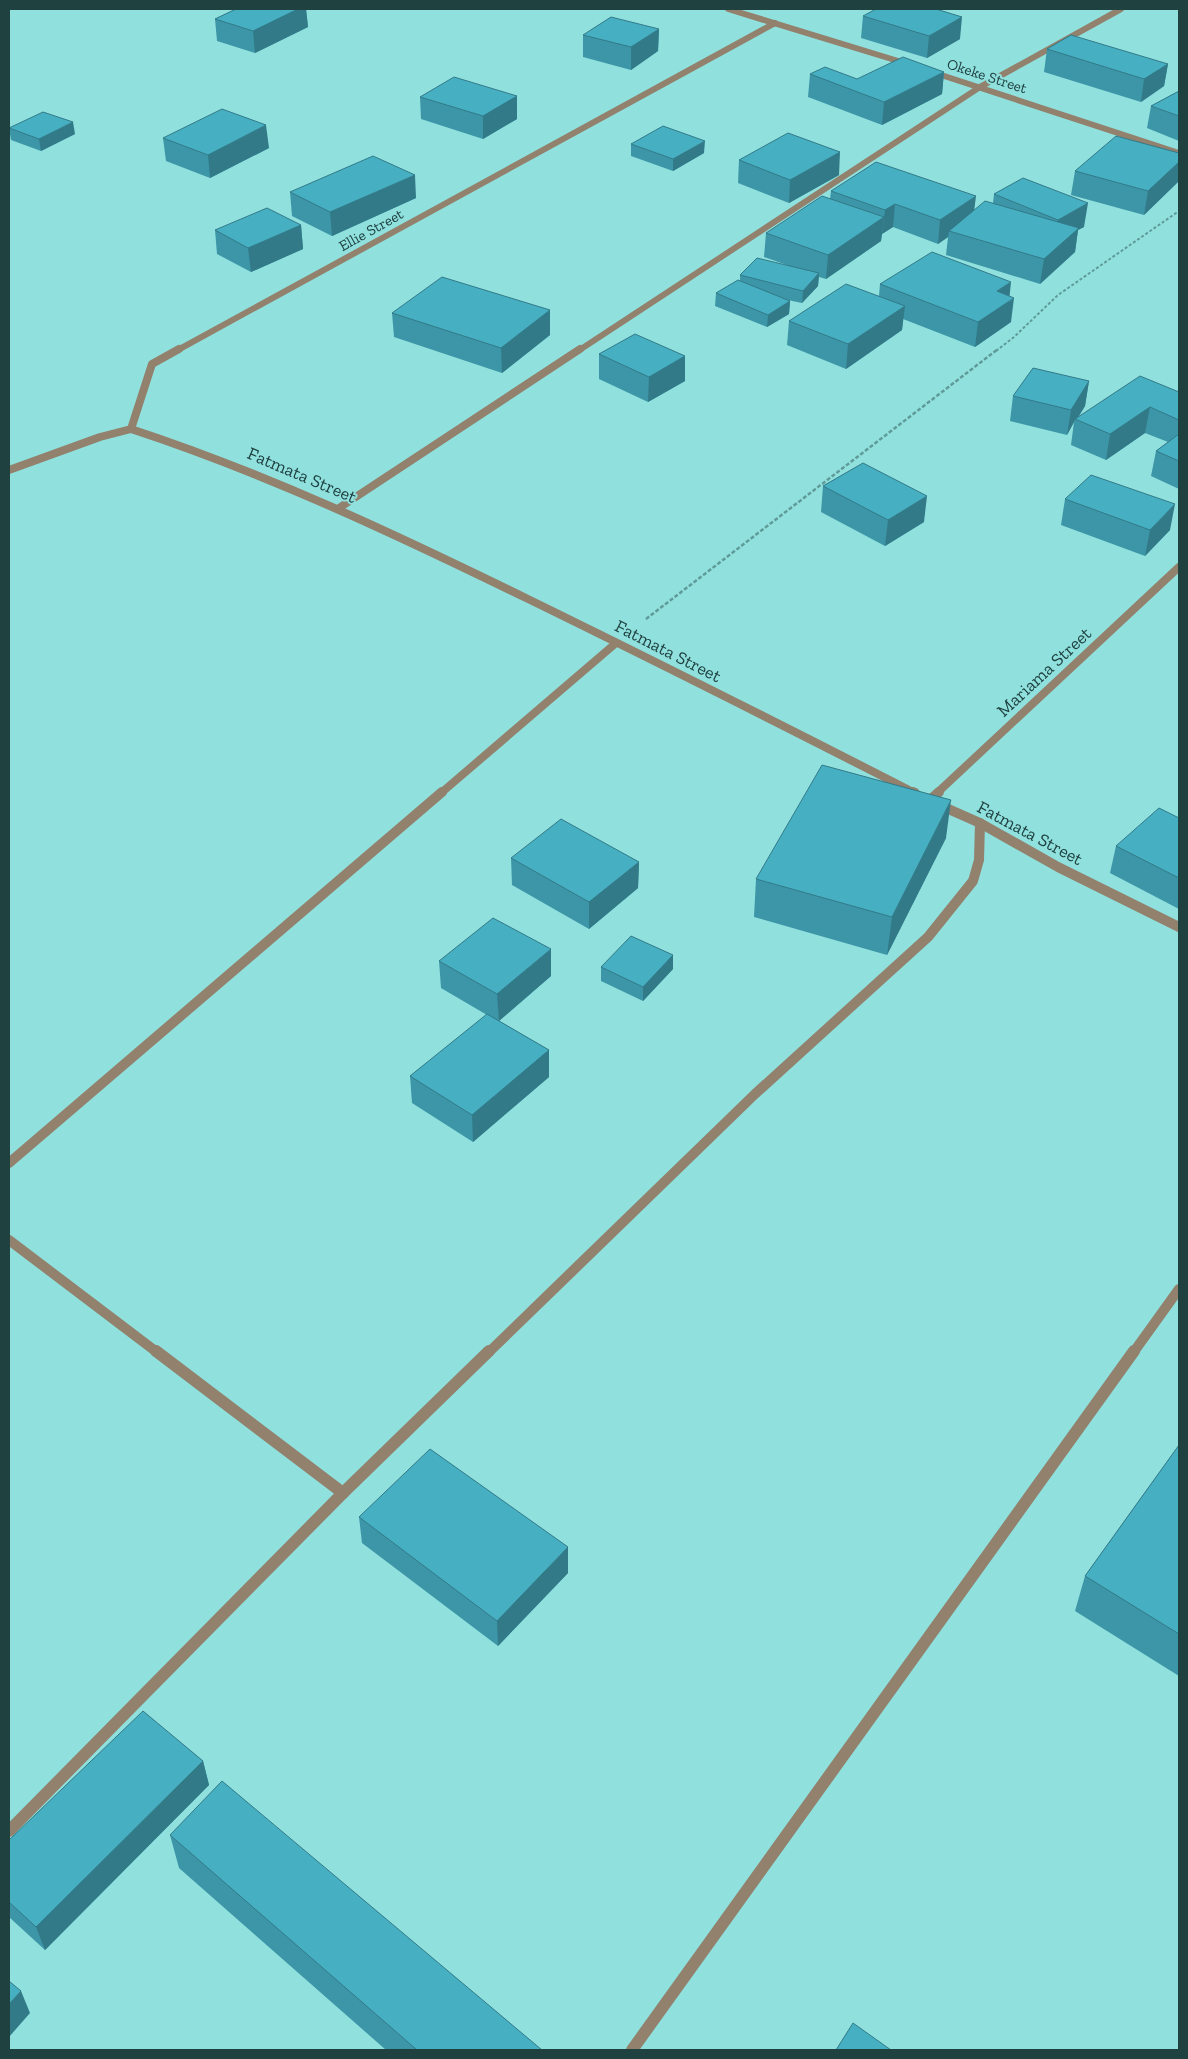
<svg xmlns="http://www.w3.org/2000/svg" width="1188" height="2059" font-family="'Zilla Slab',serif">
  <rect width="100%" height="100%" fill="#90e1de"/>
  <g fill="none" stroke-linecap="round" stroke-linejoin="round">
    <path stroke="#5f9b99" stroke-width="2" stroke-dasharray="3 2" stroke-linecap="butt" d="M996,351L1014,337L1058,295L1179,211"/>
    <path stroke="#5f9b99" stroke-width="2.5" stroke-dasharray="4 2" stroke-linecap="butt" d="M646,619L998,349"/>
    <g stroke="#92816d" stroke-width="6">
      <path d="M728,9L908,64"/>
      <path d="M932,72L1179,153"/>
      <path d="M176,351L775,23"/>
      <path d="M578,351L980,87L1121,9"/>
    </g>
    <g stroke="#92816d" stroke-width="8">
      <path d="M131,429C268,474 397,535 526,598C657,662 786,727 915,793"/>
      <path d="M9,470L100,437L131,429L152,364L179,349"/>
      <path d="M339,508L580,349"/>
      <path d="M441,793L616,643"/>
      <path d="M937,793L1179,567"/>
    </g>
    <g stroke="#92816d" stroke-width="10">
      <path d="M913,792L915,793"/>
      <path d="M930,800L939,792"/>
      <path d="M937,804L980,823L1058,867L1179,927"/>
      <path d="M9,1163L442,792"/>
      <path d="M9,1240L158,1353"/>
      <path d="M488,1353L755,1094L928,937L973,881L979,860L980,823"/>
      <path d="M1133,1353L1179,1289"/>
    </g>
    <g stroke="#92816d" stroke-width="12">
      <path d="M156,1351L343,1493"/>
      <path d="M9,1831L343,1493L489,1351"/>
      <path d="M632,2050L1134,1351"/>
    </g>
  </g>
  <g fill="#3d96a7">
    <path d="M236,9H306L308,27L255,53L217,41L215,19Z"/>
    <path d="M863,16L960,39L927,58L861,38Z"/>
    <path d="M659,29L658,51L631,70L583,57V35Z"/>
    <path d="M1047,49L1168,64L1164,86L1141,102L1044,72Z"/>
    <path d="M944,72L942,94L882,125L808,97L810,74L857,79Z"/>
    <path d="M1179,91V141L1147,128L1151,106Z"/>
    <path d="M517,96V119L483,139L421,119L420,97Z"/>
    <path d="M9,128L75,134L41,151L11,140Z"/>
    <path d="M163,138L269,148L210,178L166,161Z"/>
    <path d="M631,144L704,153L673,171L631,156Z"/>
    <path d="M1179,153V181L1144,215L1071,195L1075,171Z"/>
    <path d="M739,160L839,175L789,203L738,183Z"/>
    <path d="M831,191L974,210L993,203L994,194L1084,227L1078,230L1075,252L1040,284L946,255L948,237L938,244L893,227L882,234L881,241L826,279L819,277L818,286L802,303L783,299L790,301L789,314L767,327L715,306L716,293L740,281V275L787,265L764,257L766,233L830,199Z"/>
    <path d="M290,192L416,198L332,236L292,216Z"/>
    <path d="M301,225L303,249L251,272L217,254L215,230Z"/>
    <path d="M880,284L1009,296L1011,322L975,347L903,319L902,330L846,369L787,345L789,321L879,296Z"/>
    <path d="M550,310V335L502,373L394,337L392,313Z"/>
    <path d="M599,354L685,356V381L648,402L599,379Z"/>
    <path d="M1089,381L1085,406L1078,418L1179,392V489L1151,476L1156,451L1168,442L1145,433L1106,460L1071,445L1074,422L1067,435L1010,421L1013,396Z"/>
    <path d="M823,486L924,522L885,546L821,512Z"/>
    <path d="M1065,499L1170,530L1145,556L1061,525Z"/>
    <path d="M1179,818V909L1110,873L1116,846Z"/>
    <path d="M946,838L887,955L754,917L756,879Z"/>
    <path d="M511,858L639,862L638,888L589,929L512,885Z"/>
    <path d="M673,955V969L643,1001L601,981V967Z"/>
    <path d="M439,961L551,976L499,1021L549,1050V1077L473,1142L412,1103L410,1076L487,1015L441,988Z"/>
    <path d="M1179,1445V1676L1075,1611L1085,1576Z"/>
    <path d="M359,1517L568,1573L498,1646L362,1543Z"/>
    <path d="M203,1761L209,1785L45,1950L9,1917V1840Z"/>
    <path d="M170,1835L542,2050H386L179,1868Z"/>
  </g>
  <g fill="#327a88">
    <path d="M298,9H306L308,27L255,53L253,31Z"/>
    <path d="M962,17L960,39L927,58L929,36Z"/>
    <path d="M659,29L658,51L631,70V47Z"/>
    <path d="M1168,64L1164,86L1141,102L1144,79Z"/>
    <path d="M944,72L942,94L882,125L884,102Z"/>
    <path d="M517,96V119L483,139V116Z"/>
    <path d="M73,122L75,134L41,151L39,139Z"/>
    <path d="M266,125L269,148L210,178L208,155Z"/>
    <path d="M705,141L704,153L673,171V159Z"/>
    <path d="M840,152L839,175L789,203L790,180Z"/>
    <path d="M1179,162V181L1144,215L1148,191Z"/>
    <path d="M415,175L416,198L332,236L330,212Z"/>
    <path d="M976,196L973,220L949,231L948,237L938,244L940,220Z"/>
    <path d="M1088,203L1084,227L1078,230L1075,252L1040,284L1044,259L1055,244L1058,220Z"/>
    <path d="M895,204L893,227L882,234L885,210Z"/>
    <path d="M884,217L881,241L826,279L828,255Z"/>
    <path d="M301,225L303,249L251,272L248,248Z"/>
    <path d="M819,273L818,286L802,303L803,291Z"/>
    <path d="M1011,282L1009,302L1014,298L1011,322L975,347L978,322L997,291Z"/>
    <path d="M790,301L789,314L767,327L768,315Z"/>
    <path d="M905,306L902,330L846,369L848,344Z"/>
    <path d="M550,310V335L502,373L501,348Z"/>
    <path d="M685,356V381L648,402L649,377Z"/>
    <path d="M1089,381L1085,406L1076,420L1075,419L1074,422L1067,435L1071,410Z"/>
    <path d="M1150,407L1145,433L1106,460L1110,434Z"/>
    <path d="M927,496L924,522L885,546L888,520Z"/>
    <path d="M1175,504L1170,530L1145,556L1150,530Z"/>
    <path d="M951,800L946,838L887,955L892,917Z"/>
    <path d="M639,862L638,888L589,929V902Z"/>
    <path d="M551,949V976L499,1021L497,994Z"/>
    <path d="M673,955V969L643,1001V987Z"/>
    <path d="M549,1050V1077L473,1142L472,1115Z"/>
    <path d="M568,1547V1573L498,1646L497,1621Z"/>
    <path d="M203,1761L209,1785L45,1950L36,1927Z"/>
    <path d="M21,1991L30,2013L9,2037V2004Z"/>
  </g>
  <g fill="#47afc2" stroke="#327a88">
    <path d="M236,9H298L253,31L215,19Z"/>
    <path d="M876,9H936L962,17L929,36L863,16Z"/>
    <path d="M611,17L659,29L631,47L583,35Z"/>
    <path d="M1071,35L1168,64L1144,79L1047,49Z"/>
    <path d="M903,57L944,72L884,102L810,74L825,67L857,79Z"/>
    <path d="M454,77L517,96L483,116L420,97Z"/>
    <path d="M1179,91V116L1151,106Z"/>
    <path d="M222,109L266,125L208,155L163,138Z"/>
    <path d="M43,112L73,122L39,139L9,128Z"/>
    <path d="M663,126L705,141L673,159L631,144Z"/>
    <path d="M788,133L840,152L790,180L739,160Z"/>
    <path d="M1116,136L1179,153V162L1148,191L1075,171Z"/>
    <path d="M373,156L415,175L330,212L290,192Z"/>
    <path d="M876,162L976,196L940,220L895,204L885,210L831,191Z"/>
    <path d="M1023,178L1088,203L1058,220L994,194Z"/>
    <path d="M822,196L884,217L828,255L766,233Z"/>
    <path d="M985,201L1079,228L1044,259L949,231Z"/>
    <path d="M267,208L301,225L248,248L215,230Z"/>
    <path d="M932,252L1011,282L997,291L1014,298L978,322L880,284Z"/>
    <path d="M757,258L819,273L803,291L740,275Z"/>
    <path d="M442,277L550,310L501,348L392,313Z"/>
    <path d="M738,280L790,301L768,315L716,293Z"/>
    <path d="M846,284L905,306L848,344L789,321Z"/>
    <path d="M635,334L685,356L649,377L599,354Z"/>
    <path d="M1033,368L1089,381L1071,410L1013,396Z"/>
    <path d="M1140,376L1179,392V420L1150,407L1110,434L1075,419Z"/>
    <path d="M1179,434V461L1156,451Z"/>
    <path d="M863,463L927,496L888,520L823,486Z"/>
    <path d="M1091,475L1175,504L1150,530L1065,499Z"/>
    <path d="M822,765L951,800L892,917L756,879Z"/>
    <path d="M1159,808L1179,818V878L1116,846Z"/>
    <path d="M561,819L639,862L589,902L511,858Z"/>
    <path d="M493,918L551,949L497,994L439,961Z"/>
    <path d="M631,936L673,955L643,987L601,967Z"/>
    <path d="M487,1014L549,1050L472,1115L410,1076Z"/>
    <path d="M1179,1445V1634L1085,1576Z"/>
    <path d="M430,1449L568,1547L497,1621L359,1517Z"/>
    <path d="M143,1711L203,1761L36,1927L9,1902V1840Z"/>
    <path d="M222,1781L542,2050H417L170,1835Z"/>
    <path d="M9,1981L21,1991L9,2004Z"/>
    <path d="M853,2023L891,2050H836Z"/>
  </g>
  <g text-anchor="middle" stroke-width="4" stroke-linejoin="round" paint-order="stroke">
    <g font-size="15" fill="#1f4140" stroke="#90e1de">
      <text transform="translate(987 76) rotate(18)" y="5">Okeke Street</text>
      <text transform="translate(371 230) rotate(-29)" y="5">Ellie Street</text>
    </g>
    <g font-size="18" fill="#1f4140" stroke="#90e1de">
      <text transform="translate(302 475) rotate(23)" y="6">Fatmata Street</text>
      <text transform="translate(668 651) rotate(27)" y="6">Fatmata Street</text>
      <text transform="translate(1044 672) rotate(-43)" y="6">Mariama Street</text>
      <text transform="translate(1030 833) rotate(28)" y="6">Fatmata Street</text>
    </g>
  </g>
  <rect width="1188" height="2059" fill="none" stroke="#1f4140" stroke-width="20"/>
</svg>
